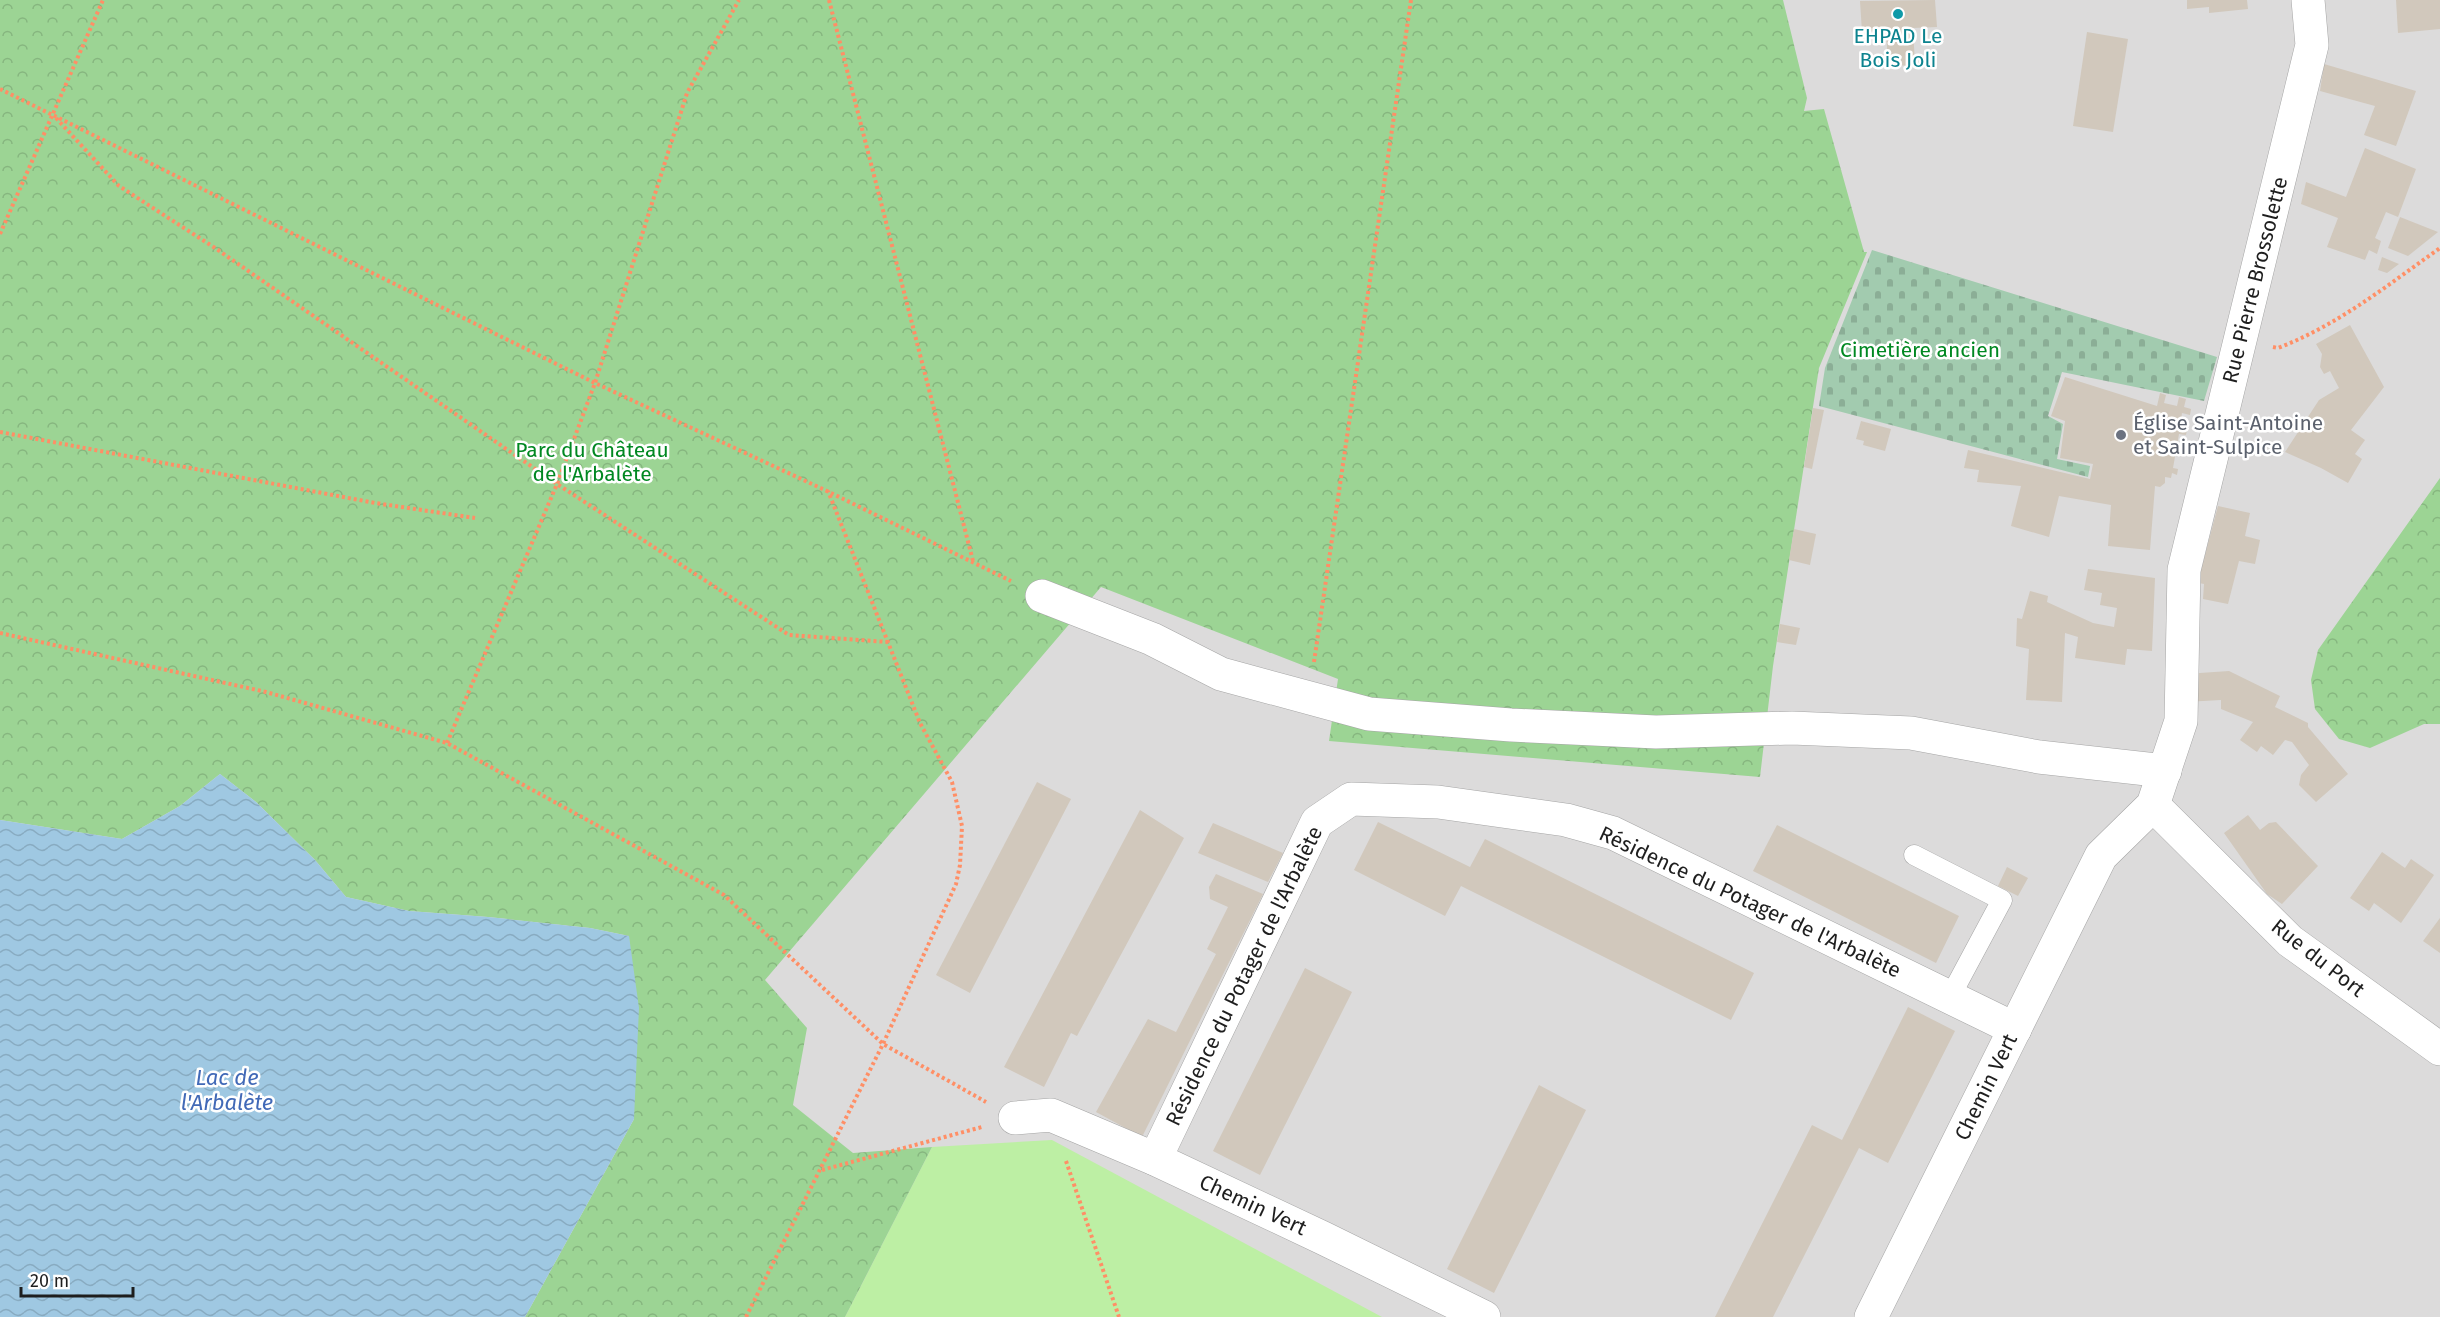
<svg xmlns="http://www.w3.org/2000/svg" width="2440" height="1317" font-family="'Fira Sans',sans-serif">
  <defs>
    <pattern id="forest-crowns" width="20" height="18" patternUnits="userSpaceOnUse" patternTransform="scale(1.5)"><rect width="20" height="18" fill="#9cd494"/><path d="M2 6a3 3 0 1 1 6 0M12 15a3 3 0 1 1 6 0" fill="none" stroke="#86b67f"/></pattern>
    <pattern id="cemetery-stones" width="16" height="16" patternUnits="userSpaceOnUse" patternTransform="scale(1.5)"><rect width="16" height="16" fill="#a2cbaf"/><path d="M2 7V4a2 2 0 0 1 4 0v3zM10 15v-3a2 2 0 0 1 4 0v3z" fill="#8bae96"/></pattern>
    <pattern id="water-waves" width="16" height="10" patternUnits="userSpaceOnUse" patternTransform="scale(1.5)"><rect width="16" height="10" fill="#9fc8e2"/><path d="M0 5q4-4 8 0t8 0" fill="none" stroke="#88abc1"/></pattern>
  </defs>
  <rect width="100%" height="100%" fill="#f0eee3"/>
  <rect fill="#dcdbdb" x="0" y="0" width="2440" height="1317"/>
  <path fill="#bdefa4" d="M1052,1140L1382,1317H845L932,1147Z"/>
  <g fill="url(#forest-crowns)">
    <path d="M0,0H1783L1807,98L1804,111L1824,109L1864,252H1867L1819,368L1773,666L1760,777L1329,741L1338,679L1101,587L765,980L807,1028L793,1105L853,1153L932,1147L845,1317H525L634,1119L629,936L590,928L488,917L409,911L346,897L315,860L256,802L220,774L180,806L122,839L0,820Z"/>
    <path d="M2440,478V724H2424L2370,748L2339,739L2315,709L2311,680L2318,650Z"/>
  </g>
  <path fill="url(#cemetery-stones)" d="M1872,250L2217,357L2204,401L2062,372L2048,416L2063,424L2057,459L2090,466L2088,477L1819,406L1825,368Z"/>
  <path fill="url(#water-waves)" d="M220,774L256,802L315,860L346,897L409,911L488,917L590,928L629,936L639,1008L634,1119L525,1317H0V820L122,839L180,806Z"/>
  <g fill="#d1c8bc">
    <path d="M1935,0L1937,27L1913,28L1915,65L1888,66L1886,30L1862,32L1860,1Z"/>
    <path d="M2187,0H2247L2248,9L2209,13V7L2187,9Z"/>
    <path d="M2396,0H2440V29L2398,33Z"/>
    <path d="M2087,32L2128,39L2113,132L2073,126Z"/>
    <path d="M2324,64L2416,91L2396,146L2364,135L2375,106L2320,91Z"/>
    <path d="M2365,148L2416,169L2398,217L2386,212L2375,238L2381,241L2377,254L2369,250L2365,260L2327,247L2338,218L2301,204L2306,182L2346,197Z"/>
    <path d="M2400,217L2438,232L2408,256L2388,248Z"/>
    <path d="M2382,257L2399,264L2387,273L2378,270Z"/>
    <path d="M2350,325L2384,387L2351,430L2365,440L2355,454L2362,459L2348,483L2321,468L2285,452L2319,400L2339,388L2330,371L2324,374L2320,367L2322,354L2316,344Z"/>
    <path d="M2065,377L2157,406L2160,393L2166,395L2164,403L2177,406L2179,397L2186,399L2184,407L2191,409L2190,415L2182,413L2180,427L2187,429L2186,435L2179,434L2173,468L2178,469L2177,475L2172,473L2171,478L2165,477V483L2160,487L2155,486L2150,550L2108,546L2111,505L2059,496L2049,537L2011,526L2021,486L1977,482L1979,470L1964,468L1968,450L2090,479L2093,464L2060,458L2065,421L2051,416Z"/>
    <path d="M1813,408L1824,410L1812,469L1804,467Z"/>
    <path d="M1861,421L1891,429L1885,451L1863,445L1864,441L1856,439Z"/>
    <path d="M2218,506L2250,513L2245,536L2260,540L2255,564L2239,561L2228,604L2203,599L2204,584L2199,583L2198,581Z"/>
    <path d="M1794,529L1816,534L1810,565L1789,560Z"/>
    <path d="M2088,569L2155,578L2152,651L2127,649L2125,665L2075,658L2078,637L2065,633L2062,702L2026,700L2029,649L2016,646L2017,618L2022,619L2030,591L2048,596L2047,602L2093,623L2114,627L2117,608L2100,605L2102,593L2084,590Z"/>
    <path d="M1780,624L1800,628L1796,645L1777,642Z"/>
    <path d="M2229,671L2280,696L2275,707L2308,723V727L2348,774L2316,802L2299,785L2301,775L2309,765L2292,742L2285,740L2273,755L2261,746L2257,752L2240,740L2253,722L2221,709V700L2185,702V674Z"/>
    <path d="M1037,782L1071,799L970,993L936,975Z"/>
    <path d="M1140,810L1184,838L1077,1036L1071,1033L1044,1087L1004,1067Z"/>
    <path d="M2248,815L2260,830L2269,823L2276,822L2318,866L2282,904L2267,894L2224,833Z"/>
    <path d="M1378,822L1470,867L1485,839L1754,973L1731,1020L1461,886L1445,916L1354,870Z"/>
    <path d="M1213,823L1283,853L1268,882L1198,853Z"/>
    <path d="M1777,825L1959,916L1936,963L1753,871Z"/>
    <path d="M2382,852L2405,868L2411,859L2434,875L2401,923L2374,903L2369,911L2350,898Z"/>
    <path d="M2007,867L2028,878L2018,896L1998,886Z"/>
    <path d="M1216,874L1263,894L1142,1137L1096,1112L1148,1019L1176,1032L1216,954L1207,949L1228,907L1210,899L1209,887Z"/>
    <path d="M2440,918V953L2423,941Z"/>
    <path d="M1305,968L1352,992L1260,1175L1213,1151Z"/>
    <path d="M1908,1007L1955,1031L1888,1163L1859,1148L1773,1317H1715L1812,1125L1842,1140Z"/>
    <path d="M1539,1085L1586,1110L1494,1293L1447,1269Z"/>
  </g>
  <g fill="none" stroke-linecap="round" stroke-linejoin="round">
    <g stroke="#a5a5a5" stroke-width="21">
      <path id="service" d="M1914,855L2002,900L1950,997"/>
    </g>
    <g stroke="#a5a5a5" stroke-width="34">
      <g id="minor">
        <path d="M1042,596L1152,639L1221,674L1369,714L1511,725L1656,732L1792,728L1911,733L2039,757L2165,771"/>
        <path d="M2153,805L2290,941L2440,1049"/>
        <path d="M1015,1118L1051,1115L1155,1159L1323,1238L1484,1317"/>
        <path d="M1155,1159L1317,822L1351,799L1438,802L1566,820L1613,833L2015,1029"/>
        <path d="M1871,1317L2101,856L2153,805L2181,721L2184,570L2312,45L2308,0"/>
      </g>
    </g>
    <g stroke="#ff8f66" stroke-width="4" stroke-dasharray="3 3" stroke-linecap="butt">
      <path d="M829,0L973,561"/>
      <path d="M0,89L595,383L827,491L1011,581"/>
      <path d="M56,118L119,186L215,248L557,484L789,635L888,642"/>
      <path d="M0,234L103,0"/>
      <path d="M2273,347L2278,348C2338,325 2388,285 2440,248"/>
      <path d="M0,432L375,503L475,518"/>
      <path d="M0,633L266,692L447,743L724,895L883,1044L986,1102"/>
      <path d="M1314,662L1411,0"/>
      <path d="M447,743L557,484L595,383L687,93L739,0"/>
      <path d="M1066,1161L1119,1317"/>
      <path d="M822,1170L982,1127"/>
      <path d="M746,1317L883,1044L956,884L960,865L962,826L952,782L920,723L828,491"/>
    </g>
    <use href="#service" stroke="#fff" stroke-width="20"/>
    <use href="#minor" stroke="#fff" stroke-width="33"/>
  </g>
  <circle fill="#0f9aa8" stroke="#fff" stroke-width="2" cx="1898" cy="14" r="6"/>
  <circle fill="#6b7280" stroke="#fff" stroke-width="2" cx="2121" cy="435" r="6"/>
  <g text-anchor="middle" stroke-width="5" stroke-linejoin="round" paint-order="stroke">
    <g font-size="21" fill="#0d838f" stroke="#fff">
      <text x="1898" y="43">EHPAD Le<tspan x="1898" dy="24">Bois Joli</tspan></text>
    </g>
    <g font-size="21" fill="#1e1e1e" stroke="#fff">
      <text transform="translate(2255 280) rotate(-76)" y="7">Rue Pierre Brossolette</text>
      <text transform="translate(1750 902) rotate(25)" y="7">Résidence du Potager de l'Arbalète</text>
      <text transform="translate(2318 958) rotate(38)" y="7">Rue du Port</text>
      <text transform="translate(1244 976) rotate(-64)" y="7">Résidence du Potager de l'Arbalète</text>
      <text transform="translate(1986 1087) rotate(-64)" y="7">Chemin Vert</text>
      <text transform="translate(1253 1205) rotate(25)" y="7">Chemin Vert</text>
    </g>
    <g font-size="21" fill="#018822" stroke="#fff">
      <text x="1920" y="357">Cimetière ancien</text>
      <text x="592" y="457">Parc du Château<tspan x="592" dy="24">de l'Arbalète</tspan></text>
    </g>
    <g font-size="21" fill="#5b616d" stroke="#fff" text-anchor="start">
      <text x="2133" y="430">Église Saint-Antoine<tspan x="2133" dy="24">et Saint-Sulpice</tspan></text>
    </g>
    <g font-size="22" font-style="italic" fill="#4169b7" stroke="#fff">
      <text x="227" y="1085">Lac de<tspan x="227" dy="25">l'Arbalète</tspan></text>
    </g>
  </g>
  <path d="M21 1287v9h112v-9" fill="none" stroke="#1e1e1e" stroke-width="3"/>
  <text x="30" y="1287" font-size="18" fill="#1e1e1e" stroke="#ffffff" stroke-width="4.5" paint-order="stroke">20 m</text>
</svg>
